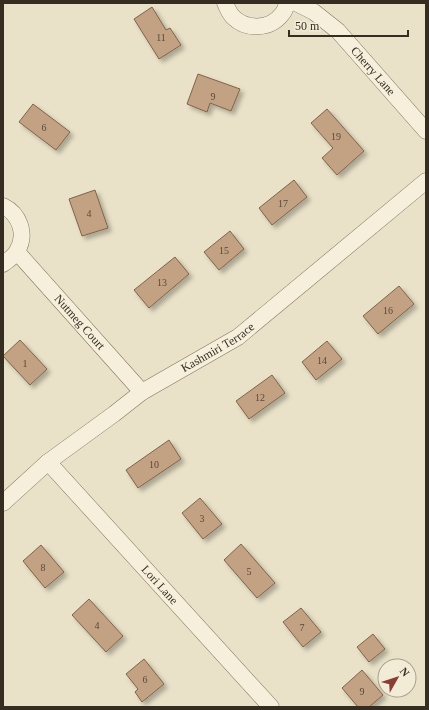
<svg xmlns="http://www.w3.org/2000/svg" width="429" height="710" font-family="'Times New Roman',serif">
  <defs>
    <filter id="shadow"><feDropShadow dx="3.5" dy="3.5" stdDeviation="2" flood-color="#0004"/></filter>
  </defs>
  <rect width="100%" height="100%" fill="#e9e2c8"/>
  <g fill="#c3a283" stroke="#806248" filter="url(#shadow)">
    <path d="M152,7L166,30L170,28L181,45L159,59L134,19Z"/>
    <path d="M198,74L240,89L231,111L210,103L207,112L187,104Z"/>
    <path d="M33,104L70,132L56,150L19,122Z"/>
    <path d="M327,109L364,151L337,175L322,158L333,148L311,123Z"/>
    <path d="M294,180L307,197L272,225L259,208Z"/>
    <path d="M95,190L108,228L82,236L69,199Z"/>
    <path d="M230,231L244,249L219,270L204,252Z"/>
    <path d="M175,257L189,274L149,308L134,290Z"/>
    <path d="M399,286L414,304L378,334L363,316Z"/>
    <path d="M20,340L47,369L30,385L3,356Z"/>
    <path d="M327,341L342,359L316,380L302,362Z"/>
    <path d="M272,375L285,393L249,419L236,401Z"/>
    <path d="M169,440L181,459L138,488L126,470Z"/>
    <path d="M200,498L222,524L203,539L182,513Z"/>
    <path d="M241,544L275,583L257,598L224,560Z"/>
    <path d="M41,545L64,572L45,588L23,561Z"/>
    <path d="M89,599L123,636L106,652L72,615Z"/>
    <path d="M301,608L321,632L303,647L283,622Z"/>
    <path d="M373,634L385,649L369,662L357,647Z"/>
    <path d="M144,659L164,684L142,702L135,692L138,689L126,674Z"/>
    <path d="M362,670L383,695L369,707H358L342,688Z"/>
  </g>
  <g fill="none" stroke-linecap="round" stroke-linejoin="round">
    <g stroke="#83755f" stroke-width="17">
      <g id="minor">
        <path d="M225,3C227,7 229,13 233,17C246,30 270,30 282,14C285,11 286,7 287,3"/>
        <path id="s1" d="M296,3L314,12L338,31L426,131"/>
        <path d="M3,206C20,214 27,235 17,251C14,257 8,260 3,264"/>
        <path id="s2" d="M17,252L142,392"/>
        <path id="s3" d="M48,462L271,707"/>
        <path id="s4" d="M3,503L48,462L114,414L142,392L238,337L426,181"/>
      </g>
    </g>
    <use href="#minor" stroke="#f5efdb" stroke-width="16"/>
  </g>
  <g text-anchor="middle" stroke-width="3" stroke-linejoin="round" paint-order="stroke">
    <g font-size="10" fill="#584a3a">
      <text x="161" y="41">11</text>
      <text x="213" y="100">9</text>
      <text x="44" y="131">6</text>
      <text x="336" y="140">19</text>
      <text x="283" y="207">17</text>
      <text x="89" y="217">4</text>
      <text x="224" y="254">15</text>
      <text x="162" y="286">13</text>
      <text x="388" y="314">16</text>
      <text x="322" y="364">14</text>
      <text x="25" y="367">1</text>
      <text x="260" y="401">12</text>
      <text x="154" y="468">10</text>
      <text x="202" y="522">3</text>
      <text x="43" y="571">8</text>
      <text x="249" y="575">5</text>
      <text x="97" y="629">4</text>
      <text x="302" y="631">7</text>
      <text x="145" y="683">6</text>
      <text x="362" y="695">9</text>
    </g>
    <g font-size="12" fill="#352d21" stroke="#f2ecd7">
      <text dy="4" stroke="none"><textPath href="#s1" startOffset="104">Cherry Lane</textPath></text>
      <text dy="4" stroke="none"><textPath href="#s2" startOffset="94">Nutmeg Court</textPath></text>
      <text dy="4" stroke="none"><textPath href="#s4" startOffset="266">Kashmiri Terrace</textPath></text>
      <text dy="4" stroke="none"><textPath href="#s3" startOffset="166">Lori Lane</textPath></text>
    </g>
  </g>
  <rect width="429" height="710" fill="none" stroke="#352d21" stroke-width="8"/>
  <g transform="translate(397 678) rotate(51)"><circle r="19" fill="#f2ecd7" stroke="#a6a08e"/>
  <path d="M0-3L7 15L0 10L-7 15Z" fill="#8b3c36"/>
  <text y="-6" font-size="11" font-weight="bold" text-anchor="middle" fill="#352d21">N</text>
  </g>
  <path d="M289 30v6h119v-6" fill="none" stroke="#352d21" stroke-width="2"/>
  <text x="295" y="30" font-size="12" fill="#352d21" stroke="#f2ecd7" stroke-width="3" paint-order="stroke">50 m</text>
</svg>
